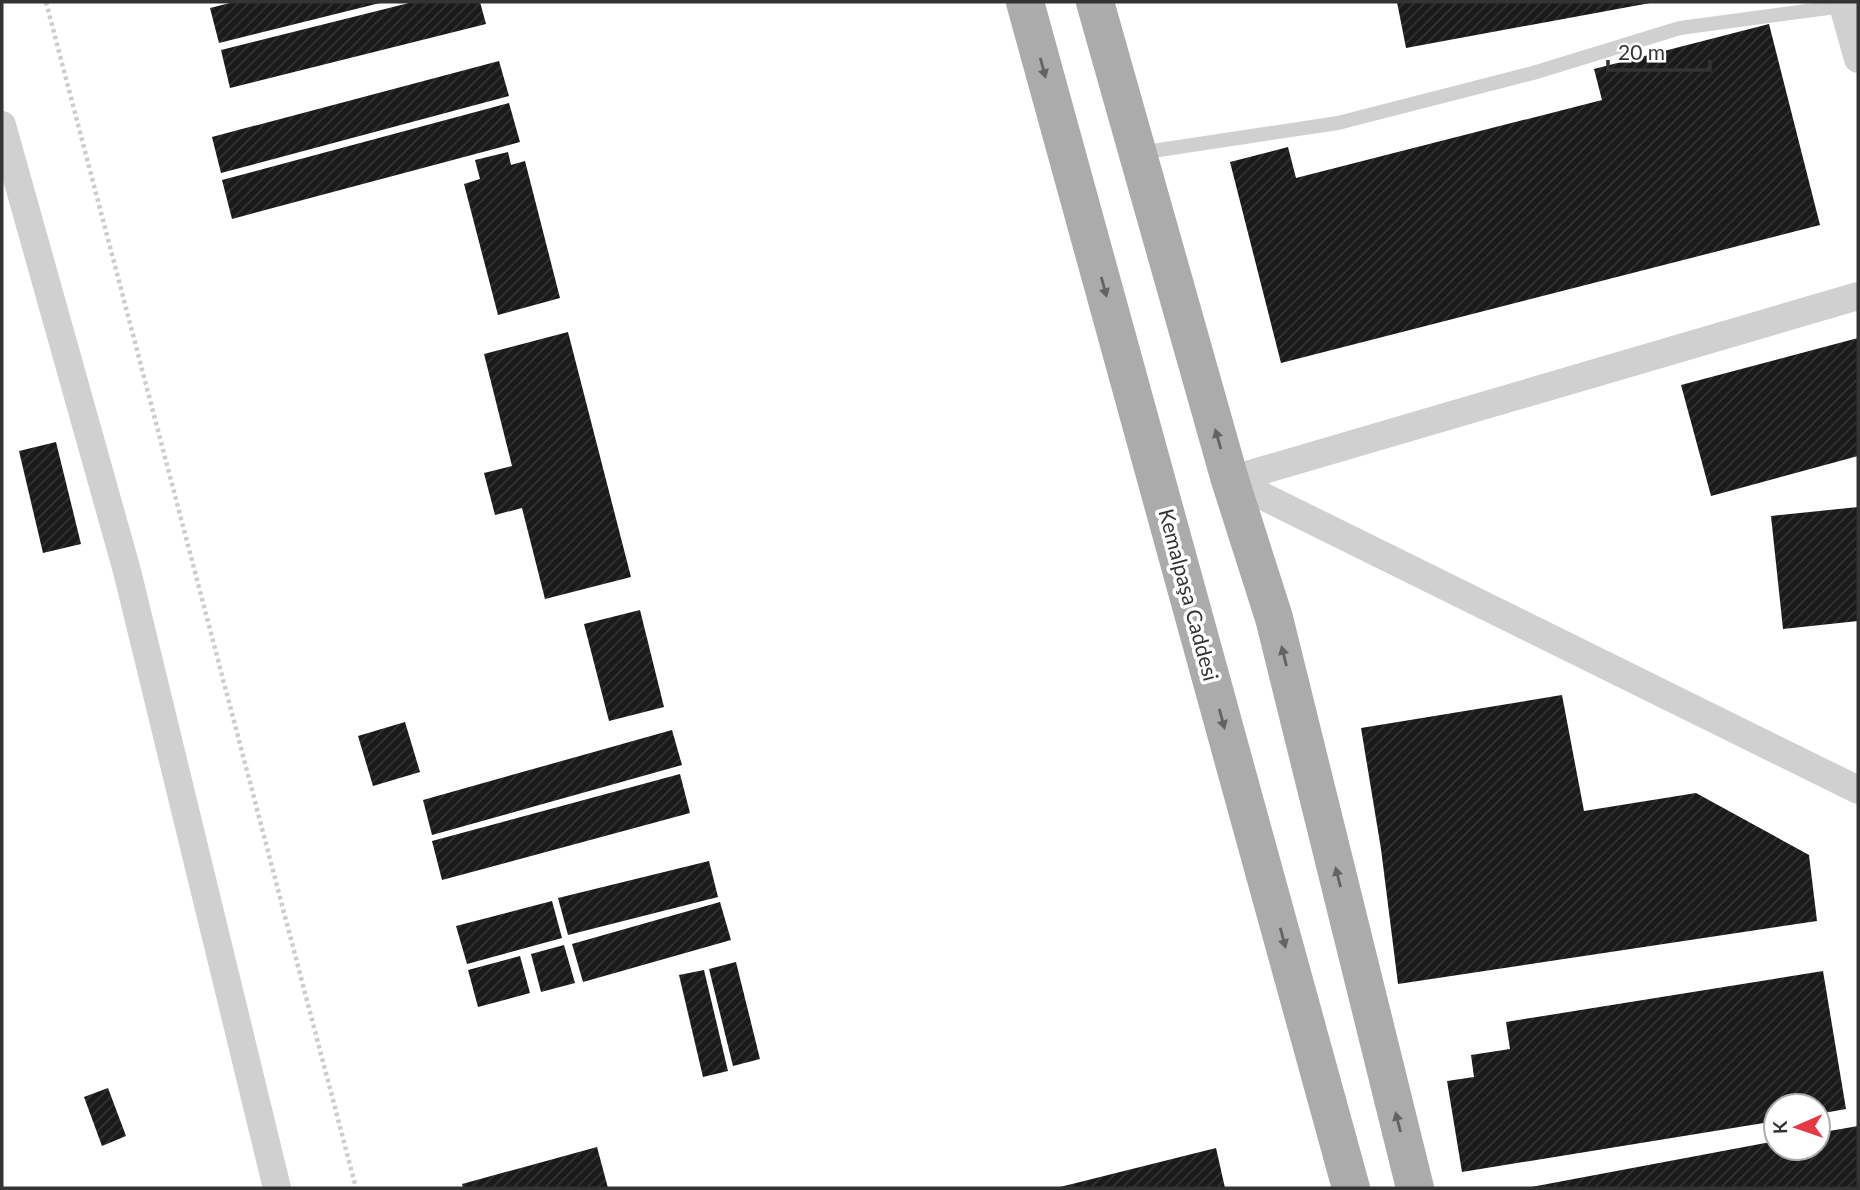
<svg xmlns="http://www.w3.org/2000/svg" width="1860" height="1190" font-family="Lato,sans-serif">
  <defs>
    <pattern id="building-hatch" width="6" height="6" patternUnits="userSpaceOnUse" patternTransform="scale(1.75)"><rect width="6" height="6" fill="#1a1a1a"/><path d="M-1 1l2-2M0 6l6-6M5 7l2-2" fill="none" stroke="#333"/></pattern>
  </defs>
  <rect width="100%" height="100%" fill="#fff"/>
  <g fill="url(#building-hatch)">
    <path d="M234,2H380V3L219,43L210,8Z"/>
    <path d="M413,2H480L486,24L230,88L221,50Z"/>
    <path d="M1397,2H1650V3L1406,48Z"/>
    <path d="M1769,24L1820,225L1281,363L1230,162L1288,147L1296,178L1602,100L1594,69Z"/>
    <path d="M499,61L509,96L221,173L212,137Z"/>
    <path d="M509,103L520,142L232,219L222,180Z"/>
    <path d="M508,152L511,165L525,161L560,298L498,315L464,184L480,179L475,160Z"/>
    <path d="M568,332L631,577L545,599L522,508L495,515L484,473L512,466L484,354Z"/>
    <path d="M1858,338V456L1711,496L1681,385Z"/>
    <path d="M56,442L81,544L43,553L19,451Z"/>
    <path d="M1858,507V621L1783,629L1771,516Z"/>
    <path d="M640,610L664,707L609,721L584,624Z"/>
    <path d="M1562,695L1584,811L1696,793L1809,855L1817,921L1398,984L1381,849L1361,728Z"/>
    <path d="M405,722L420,772L373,786L358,736Z"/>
    <path d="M672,730L682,765L432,835L423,800Z"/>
    <path d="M680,774L690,813L442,880L432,841Z"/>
    <path d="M709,861L718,897L568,935L558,898Z"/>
    <path d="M552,901L562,938L467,964L456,926Z"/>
    <path d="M720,902L731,940L583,982L572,944Z"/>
    <path d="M564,945L575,983L541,992L531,954Z"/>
    <path d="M520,956L530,993L478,1007L468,970Z"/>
    <path d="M736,962L760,1059L733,1066L709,969Z"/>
    <path d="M704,970L728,1071L703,1077L679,975Z"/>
    <path d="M1823,971L1846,1109L1818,1114V1106H1776V1121L1462,1172L1447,1081L1474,1077L1471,1055L1510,1049L1506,1022Z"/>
    <path d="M108,1088L126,1136L102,1146L84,1097Z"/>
    <path d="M1858,1126V1188H1526L1776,1141V1148H1818V1133Z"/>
    <path d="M597,1147L608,1188H463L462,1184Z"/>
    <path d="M1216,1148L1225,1188H1060V1187Z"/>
  </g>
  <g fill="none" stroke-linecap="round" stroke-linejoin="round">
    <path stroke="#cdcdcd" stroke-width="4.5" stroke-dasharray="3.5 3.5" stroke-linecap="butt" d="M46,2L356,1188"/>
    <path stroke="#d0d0d0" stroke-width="14" d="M1139,153L1338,123L1533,73L1680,28L1843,6"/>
    <g stroke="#d0d0d0" stroke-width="28">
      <path d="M1842,2L1858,59"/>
      <path d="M2,125L127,571L277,1188"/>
      <path d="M1230,480L1858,790"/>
      <path d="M1230,480L1858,296"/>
    </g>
    <g stroke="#ababab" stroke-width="38">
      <path d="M1025,2L1351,1188"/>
      <path d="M1095,2L1230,480L1274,618L1415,1188"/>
    </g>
  </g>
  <defs><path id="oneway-solid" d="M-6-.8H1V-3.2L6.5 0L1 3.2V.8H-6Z" transform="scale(1.75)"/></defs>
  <g fill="#636363">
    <use href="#oneway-solid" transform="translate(1043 68) rotate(75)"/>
    <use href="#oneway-solid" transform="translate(1104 287) rotate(75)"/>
    <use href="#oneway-solid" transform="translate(1218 439) rotate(-106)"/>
    <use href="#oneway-solid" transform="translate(1284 656) rotate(-104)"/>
    <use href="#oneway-solid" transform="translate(1222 719) rotate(75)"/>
    <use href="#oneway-solid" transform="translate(1338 877) rotate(-104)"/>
    <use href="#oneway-solid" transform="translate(1283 938) rotate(75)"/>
    <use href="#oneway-solid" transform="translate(1398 1122) rotate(-104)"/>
  </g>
  <g text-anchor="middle" stroke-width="7" stroke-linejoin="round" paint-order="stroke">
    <g font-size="21" fill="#333" stroke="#fff">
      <text transform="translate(1188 595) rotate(75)" y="7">Kemalpaşa Caddesi</text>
    </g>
  </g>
  <rect width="1860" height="1190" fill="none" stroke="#333333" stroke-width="7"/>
  <g transform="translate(1797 1127) rotate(268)"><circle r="33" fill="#ffffff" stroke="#adadad" stroke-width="2"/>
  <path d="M0-5L12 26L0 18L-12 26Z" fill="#e63946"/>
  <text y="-10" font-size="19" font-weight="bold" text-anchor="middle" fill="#333333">K</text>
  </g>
  <path d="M1608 60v10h102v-10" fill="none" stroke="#333333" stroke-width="3.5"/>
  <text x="1618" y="60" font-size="21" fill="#333333" stroke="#ffffff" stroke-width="5" paint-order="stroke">20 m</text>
</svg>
